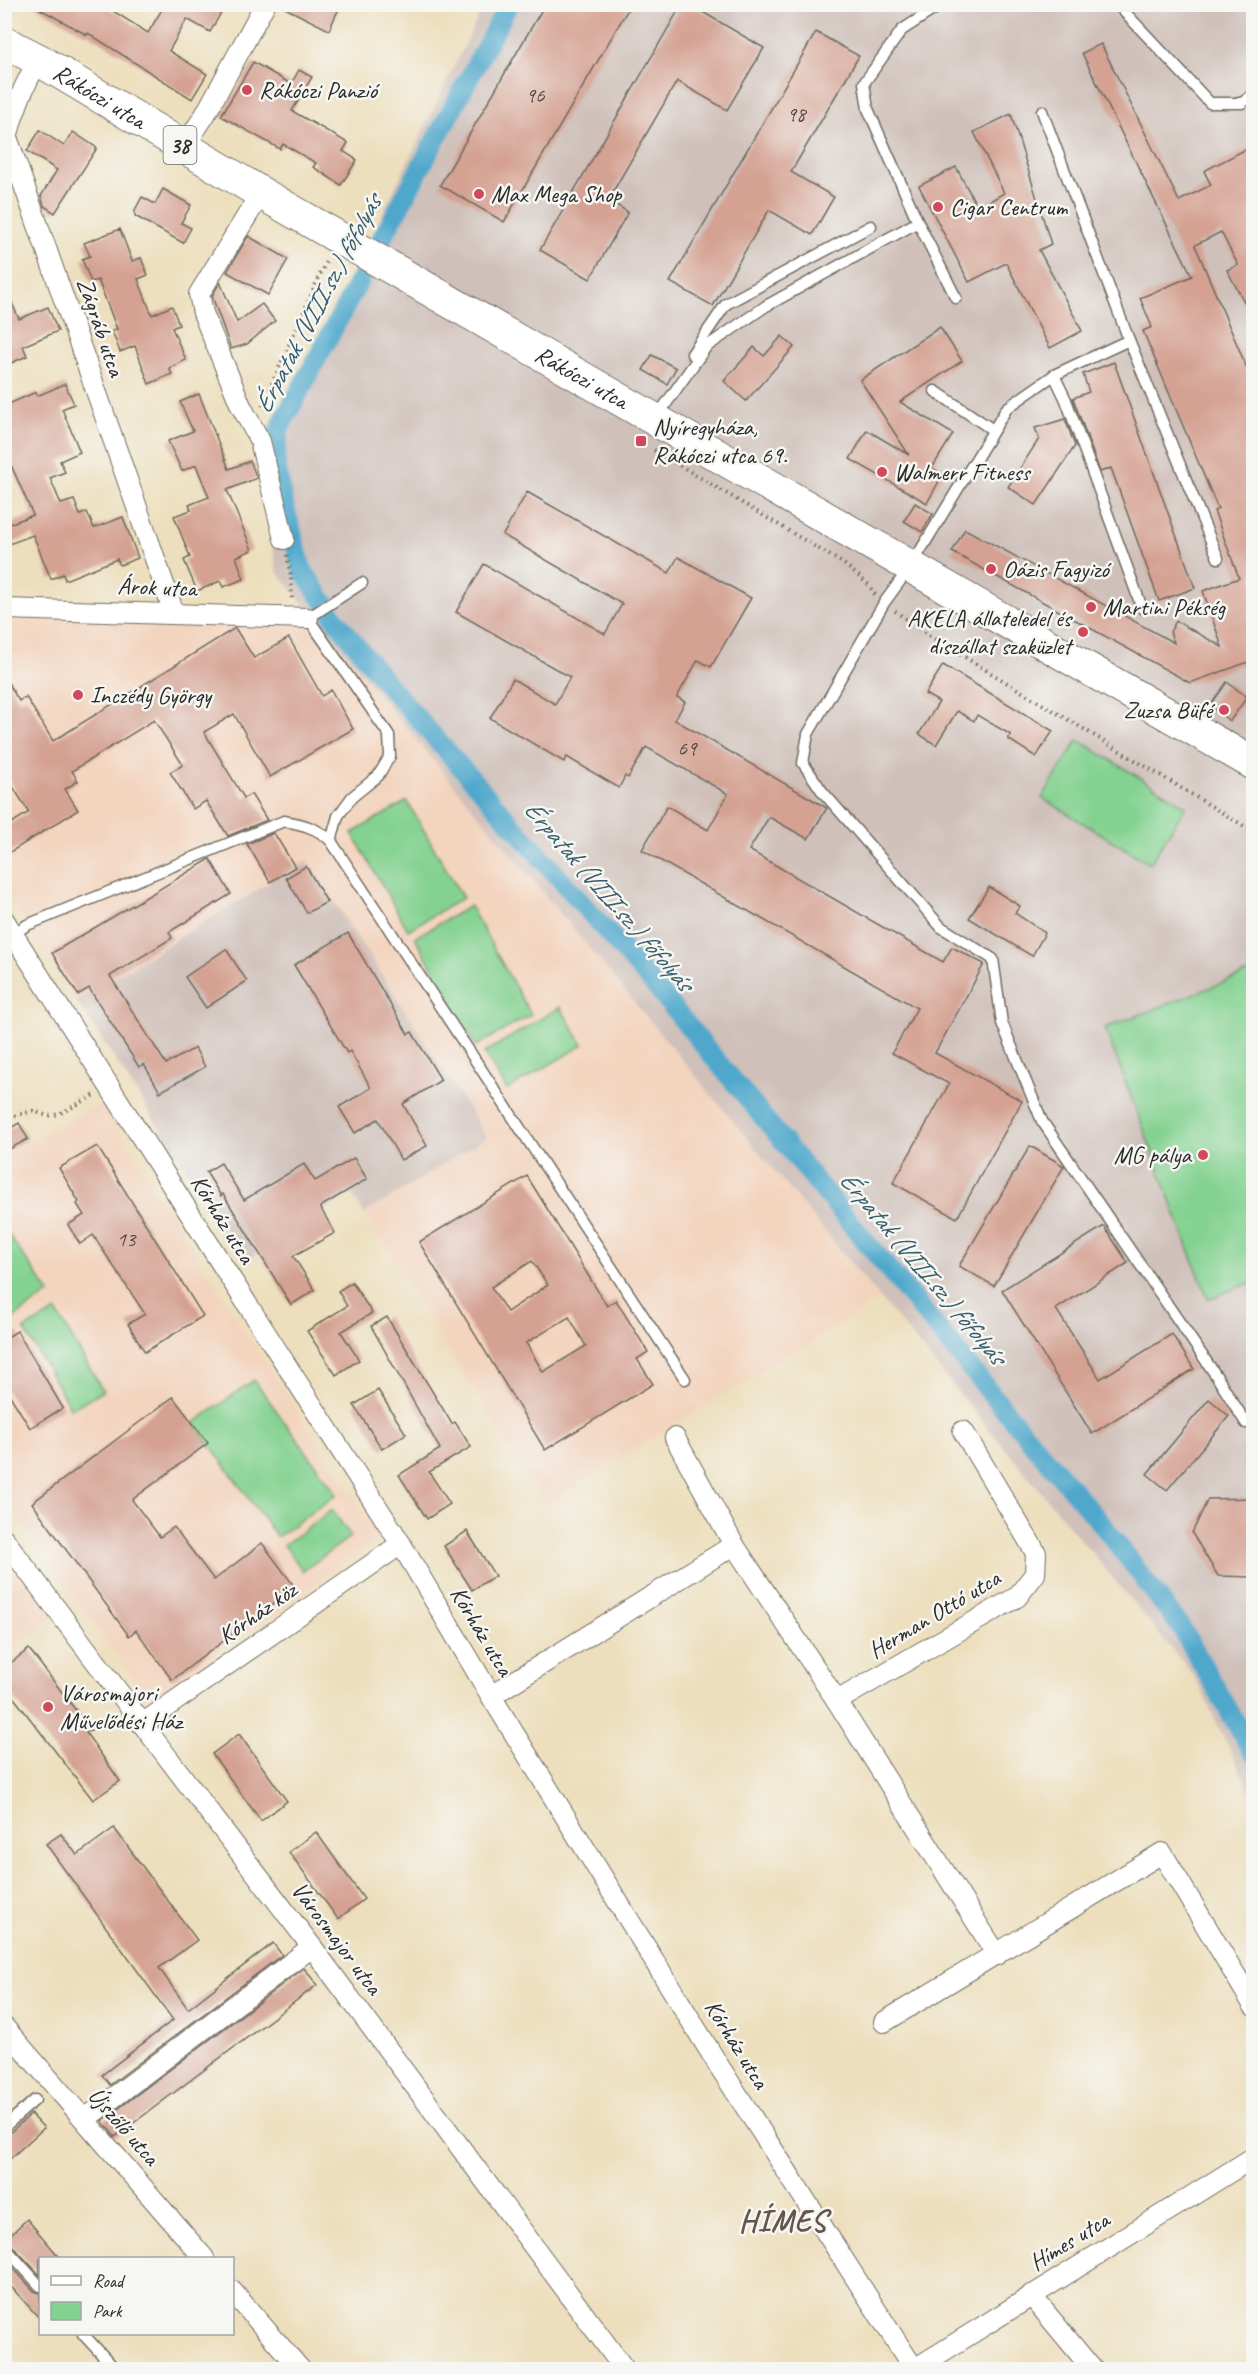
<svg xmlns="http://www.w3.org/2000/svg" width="1258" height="2374" font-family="Caveat,sans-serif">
  <rect width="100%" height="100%" fill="#f6f6f2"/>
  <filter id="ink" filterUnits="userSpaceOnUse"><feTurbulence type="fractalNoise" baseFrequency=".0167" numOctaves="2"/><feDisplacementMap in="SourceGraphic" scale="12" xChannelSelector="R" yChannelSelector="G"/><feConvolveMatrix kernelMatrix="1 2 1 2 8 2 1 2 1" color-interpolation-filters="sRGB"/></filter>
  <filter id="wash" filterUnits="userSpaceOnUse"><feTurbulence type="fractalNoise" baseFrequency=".008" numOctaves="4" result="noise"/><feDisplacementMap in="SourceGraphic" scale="24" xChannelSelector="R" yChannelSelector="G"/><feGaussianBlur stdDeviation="1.35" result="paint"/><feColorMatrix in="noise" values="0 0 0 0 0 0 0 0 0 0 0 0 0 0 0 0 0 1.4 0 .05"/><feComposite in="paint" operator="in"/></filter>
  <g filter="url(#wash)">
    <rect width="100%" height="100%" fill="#eddfbd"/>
    <g fill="#f3d4be">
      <path d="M5,616L321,624L881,1299L544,1504L364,1214L487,1137L307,861L76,1000L5,890Z"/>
      <path d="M101,1102L248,1336L380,1538L149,1702L5,1499L4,1155Z"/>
      <path d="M5,1551L54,1616L5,1654Z"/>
    </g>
    <g fill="#cfc0ba">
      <path d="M484,5H1253V1797L1194,1676L277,572L258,460L366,247Z"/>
      <path d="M307,860L487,1137L364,1214L351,1193L246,1260L76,1000Z"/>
    </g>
    <g fill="#84d291" stroke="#587e5e" stroke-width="1.5">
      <path d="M1078,740L1186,806L1150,864L1042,798Z"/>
      <path d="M407,801L463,898L408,930L352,833Z"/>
      <path d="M470,906L531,1015L476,1046L415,937Z"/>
      <path d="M1253,971V1282L1208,1299L1105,1028Z"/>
      <path d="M560,1007L583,1045L507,1090L484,1053Z"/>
      <path d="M4,1229L50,1293L5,1324H4Z"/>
      <path d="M56,1311L103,1391L71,1409L24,1329Z"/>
      <path d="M254,1380L337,1494L277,1537L194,1423Z"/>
      <path d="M332,1510L351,1536L303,1571L284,1545Z"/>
    </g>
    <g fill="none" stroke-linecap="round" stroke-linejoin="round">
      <path stroke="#4fa8cc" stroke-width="20" d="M509,4L279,429L275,459L283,501L302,569L335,619L389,686L649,979L1023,1432L1105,1528L1180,1626L1254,1754"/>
    </g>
    <g id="blocks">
      <g fill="#d4a192" fill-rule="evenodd">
        <path d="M31,4H102L148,33L164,6L161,4H226L210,32L187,19L169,51L207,74L192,99L88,33L87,35Z"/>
        <path d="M277,4H341L329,30Z"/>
        <path d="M545,4H631L504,222L440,185Z"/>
        <path d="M682,4H689L764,48L727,110L677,81L608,200L628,212L590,279L540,250Z"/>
        <path d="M816,32L859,56L791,172L834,197L812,235L769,210L713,306L670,282Z"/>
        <path d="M1101,44L1179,201L1211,185L1204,171L1254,145V320L1227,270L1238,265L1221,232L1195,245L1254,385V660L1190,683L952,552L965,529L1174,643L1170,632L1176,621L1222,647L1203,591L1239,578L1214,511L1218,509L1143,331L1152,327L1140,298L1192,276L1082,53Z"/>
        <path d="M253,62L291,84L299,70L312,77L292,111L348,143L343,151L357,160L341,185L313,167L316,163L283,144L280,149L221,116Z"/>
        <path d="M1011,114L1051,244L1039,250L1082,331L1050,348L1006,263L969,282L919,186L956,167L978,208L1004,193L974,132Z"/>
        <path d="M40,130L64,146L73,132L97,148L55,213L44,206L41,196L57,170L27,151Z"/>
        <path d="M163,189L191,205L181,223L191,228L183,243L135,216V210L142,197L155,204Z"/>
        <path d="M120,229L132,261L141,258L148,275L138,279L152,315L172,306L179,325L172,328L186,360L169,368L172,374L149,384L135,346L120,352L112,331L117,329L98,280L91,282L82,259L90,256L84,243Z"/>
        <path d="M248,236L288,259L268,295L227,272Z"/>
        <path d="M220,282L237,322L262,304L275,321L247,344L231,349L212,296Z"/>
        <path d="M4,285L19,319L48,307L58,331L23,346L27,356L4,366Z"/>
        <path d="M940,327L962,361L900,402L953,434L932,468L943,474L927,503L850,459L867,430L909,455L860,380Z"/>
        <path d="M782,336L794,347L746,401L724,381L754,347L764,356Z"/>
        <path d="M652,355L676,368L667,384L643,370Z"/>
        <path d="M1114,362L1195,588L1159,601L1111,468L1100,472L1073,398L1089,392L1083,374Z"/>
        <path d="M65,384L74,404L62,409L80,452L60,461L65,472L50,478L61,504L74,500L80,515L87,512L94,528L123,517L138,558L120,565L117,559L65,580L63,574L51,579L33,535L4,546V526L33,515L4,449V406L36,392L37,396Z"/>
        <path d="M199,394L229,469L250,461L257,478L227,490L252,550L236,557L244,579L223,587L220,581L197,591L184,560L190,557L174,516L191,510L189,505L209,497L196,465L182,471L168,441L193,431L180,402Z"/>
        <path d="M1065,419L1075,446L1036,505L1008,487L1039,439L1035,428Z"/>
        <path d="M527,492L669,573L678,557L751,598L711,667L698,660L677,697L685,702L675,720L827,808L808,839L769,817L749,850L943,962L952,947L984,964L935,1053L1022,1101L957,1218L893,1183L949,1084L892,1053L917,1008L642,850L667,806L708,830L728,794L646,747L628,778L625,776L619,788L567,757L564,762L490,718L513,679L555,704L570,677L456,612L484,564L605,634L622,604L503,535Z"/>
        <path d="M915,503L933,514L922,532L904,521Z"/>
        <path d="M235,628L254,658L289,638L322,696L331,690L353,729L270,777L234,714L204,732L244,798L251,794L267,820L228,836L206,801L193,809L170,772L183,765L154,720L72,771L78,781L65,789L78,810L4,856V828L29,812L4,773V676L19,701L26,697L53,741Z"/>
        <path d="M943,665L1053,731L1036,757L1008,739L1011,735L977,715L974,721L957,711L936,745L919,734L939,702L925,694Z"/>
        <path d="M1227,682L1247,697L1230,721L1210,706Z"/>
        <path d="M274,833L295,867L270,882L247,844Z"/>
        <path d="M210,859L231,894L169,932L172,938L110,976L166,1064L195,1048L205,1067L160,1092L144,1064L139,1067L89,988L78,995L52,953Z"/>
        <path d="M306,866L327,902L307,913L286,878Z"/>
        <path d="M989,887L1020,906L1015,913L1045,933L1032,956L969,918Z"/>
        <path d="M348,933L408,1034L412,1032L441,1080L403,1104L427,1146L401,1160L378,1119L355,1133L339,1107L371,1088L350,1051L347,1053L294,965Z"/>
        <path d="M226,949L247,981L206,1008L185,977Z"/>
        <path d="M19,1123L28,1139L4,1152V1132Z"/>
        <path d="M97,1146L203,1316L145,1352L128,1324L145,1314L93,1235L80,1244L68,1225L84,1215L77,1204L79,1202L59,1168Z"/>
        <path d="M1030,1146L1064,1166L994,1286L959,1266Z"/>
        <path d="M354,1158L367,1179L320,1207L335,1233L293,1256L315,1290L291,1305L223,1194L221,1196L206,1172L221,1163L244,1200L304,1164L315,1181Z"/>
        <path d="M527,1176L607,1306L616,1300L648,1352L637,1359L653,1384L545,1450L419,1242ZM532,1261L548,1285L507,1312L491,1287ZM569,1317L586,1346L543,1372L526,1343Z"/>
        <path d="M1104,1226L1128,1263L1056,1309L1100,1379L1172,1334L1194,1369L1092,1434L1002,1290Z"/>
        <path d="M352,1282L372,1313L341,1332L359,1360L336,1375L307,1331L347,1306L338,1291Z"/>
        <path d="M387,1317L452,1424L455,1422L471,1447L429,1472L450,1504L427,1519L399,1475L440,1449L371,1326Z"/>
        <path d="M17,1331L63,1408L30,1428L4,1386V1339Z"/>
        <path d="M378,1390L406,1434L382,1449L354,1405Z"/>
        <path d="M173,1397L208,1443L132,1500L160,1537L174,1527L214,1580L262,1543L295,1587L172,1680L136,1630L129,1636L32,1503Z"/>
        <path d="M1209,1399L1229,1416L1167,1490L1147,1474Z"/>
        <path d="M1254,1498V1577L1218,1576L1192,1533L1208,1499Z"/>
        <path d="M467,1531L495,1576L472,1590L444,1546Z"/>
        <path d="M29,1649L91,1730L86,1733L120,1781L93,1800L4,1685V1668Z"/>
        <path d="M239,1734L287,1801L261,1821L212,1754Z"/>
        <path d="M114,1828L197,1940L159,1968L188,2009L273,1943L282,1955L110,2085L102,2075L173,2020L46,1844L61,1834L77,1855Z"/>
        <path d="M316,1832L364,1899L338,1919L289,1852Z"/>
        <path d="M304,1968L317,1985L115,2137L102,2121Z"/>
        <path d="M31,2114L44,2128L4,2164V2138Z"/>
        <path d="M27,2219L61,2259H40V2275L6,2239Z"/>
        <path d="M4,2258L34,2291L40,2293V2319L4,2279Z"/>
      </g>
    </g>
  </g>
  <g filter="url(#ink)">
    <use href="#blocks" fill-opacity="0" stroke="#6f6a5e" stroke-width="1.5"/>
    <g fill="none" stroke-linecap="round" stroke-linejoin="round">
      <g stroke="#6f6a5e" stroke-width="13">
        <g id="service">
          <path d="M942,4L902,30L864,83L868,109L918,222L956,298"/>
          <path d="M1117,4L1210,103H1242L1254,94"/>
          <path d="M1042,111L1129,340L1218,558"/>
          <path d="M1129,340L1054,375L1007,408L911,566L884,603L808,734L803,763L822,791L941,927L993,959L1002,1023L1042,1121L1217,1377L1246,1423"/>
          <path d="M692,354L726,304L871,226"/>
          <path d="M1054,375L1066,400L1142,608"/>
          <path d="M935,391L993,430"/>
          <path d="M656,418L706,347L766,306L918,222"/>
          <path d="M362,583L308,618L389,735L390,756L378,776L352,797L338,816L331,841L685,1379"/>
          <path d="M13,934L27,925L284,821C302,824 318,828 331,841"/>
          <path d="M4,2127L35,2100"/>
          <path d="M4,2246L40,2286"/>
          <path d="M83,2334L116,2370"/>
        </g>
      </g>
      <g stroke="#6f6a5e" stroke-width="22">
        <g id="minor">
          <path d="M39,60C24,84 14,110 7,137L174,613"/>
          <path d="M184,147L205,115L265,4"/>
          <path d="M261,193L199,294L203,313L241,406L260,441L284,539"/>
          <path d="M4,609L308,618"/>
          <path d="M4,920L226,1271L401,1544L491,1696L719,2066L914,2369"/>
          <path d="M675,1438L734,1545"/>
          <path d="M4,1539L162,1750L312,1947L625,2370"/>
          <path d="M491,1696L734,1545L837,1701L997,1955"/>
          <path d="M837,1701L1017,1597L1035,1574L1036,1553L963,1431"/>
          <path d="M142,1724L401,1544"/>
          <path d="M884,2022L1162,1853L1254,2006"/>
          <path d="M4,2027L204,2258"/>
          <path d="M85,2119L312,1947"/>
          <path d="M232,2291L301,2370"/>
          <path d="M1031,2295L1093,2370"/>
          <path d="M913,2370L1254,2157"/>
        </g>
      </g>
      <g stroke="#6f6a5e" stroke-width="34">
        <g id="primary">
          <path id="s1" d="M4,42L39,60L261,193L1254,764"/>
        </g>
      </g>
      <g stroke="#6f6a5e" stroke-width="4" stroke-dasharray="1.5 4.5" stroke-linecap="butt">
        <path d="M262,406L327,259"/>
        <path d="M654,450L844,564L869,585L875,595"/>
        <path d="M287,555L291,577L292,601"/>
        <path d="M895,611L928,635L1254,832"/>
        <path d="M4,1121L13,1116L33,1111L48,1116L59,1114L95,1095"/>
      </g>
      <use href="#service" stroke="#fff" stroke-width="10"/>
      <use href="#minor" stroke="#fff" stroke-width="20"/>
      <use href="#primary" stroke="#fff" stroke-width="32"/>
    </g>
  </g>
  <g fill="#d1495b" stroke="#f6f6f2" stroke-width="2">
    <circle cx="247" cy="90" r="6"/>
    <circle cx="479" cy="194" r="6"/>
    <circle cx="938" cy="207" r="6"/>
    <rect x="635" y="435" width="12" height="12" rx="3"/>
    <circle cx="882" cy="472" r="6"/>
    <circle cx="991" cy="569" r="6"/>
    <circle cx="1091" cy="607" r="6"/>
    <circle cx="1083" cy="632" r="6"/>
    <circle cx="78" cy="695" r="6"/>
    <circle cx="1224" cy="710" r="6"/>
    <circle cx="1203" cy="1155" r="6"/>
    <circle cx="48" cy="1707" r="6"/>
  </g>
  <g text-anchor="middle" stroke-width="5" stroke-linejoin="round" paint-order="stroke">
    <g font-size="21" fill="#554845">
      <text x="535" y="102">96</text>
      <text x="796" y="121">98</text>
      <text x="687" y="755">69</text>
      <text x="126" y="1246">13</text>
    </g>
    <rect fill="#f6f6f2" stroke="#686867" stroke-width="1.5" x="163.5" y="126" width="33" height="38" rx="4.5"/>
    <g font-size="22" font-weight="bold" fill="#2b2b2b">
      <text x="180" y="153">38</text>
    </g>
    <g font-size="24" fill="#2b2b2b" stroke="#f6f6f2" text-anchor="start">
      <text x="259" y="98">Rákóczi Panzió</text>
      <text x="491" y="202">Max Mega Shop</text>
      <text x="950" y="215">Cigar Centrum</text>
      <text x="653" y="435">Nyíregyháza,<tspan x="653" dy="28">Rákóczi utca 69.</tspan></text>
      <text x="894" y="480">Walmerr Fitness</text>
      <text x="1003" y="577">Oázis Fagyizó</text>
      <text x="1103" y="615">Martini Pékség</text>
      <text x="1071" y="626" text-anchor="end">AKELA állateledel és<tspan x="1071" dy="28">díszállat szaküzlet</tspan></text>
      <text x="90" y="703">Inczédy György</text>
      <text x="1212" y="718" text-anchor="end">Zuzsa Büfé</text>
      <text x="1191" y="1163" text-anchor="end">MG pálya</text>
      <text x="60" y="1701">Városmajori<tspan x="60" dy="28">Művelődési Ház</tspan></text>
    </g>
    <g font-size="24" fill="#2b2b2b" stroke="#f6f6f2">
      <text dy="8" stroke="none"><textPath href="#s1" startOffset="110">Rákóczi utca</textPath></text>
      <text transform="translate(101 327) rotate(71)" y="8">Zágráb utca</text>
      <text dy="8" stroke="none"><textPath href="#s1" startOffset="668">Rákóczi utca</textPath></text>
      <text transform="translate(157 587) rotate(2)" y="8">Árok utca</text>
      <text transform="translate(223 1219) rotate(58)" y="8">Kórház utca</text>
      <text transform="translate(257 1613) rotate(-35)" y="8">Kórház köz</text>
      <text transform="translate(934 1614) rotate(-31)" y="8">Herman Ottó utca</text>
      <text transform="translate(482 1631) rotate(59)" y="8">Kórház utca</text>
      <text transform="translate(337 1938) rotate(53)" y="8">Városmajor utca</text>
      <text transform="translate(737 2044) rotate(58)" y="8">Kórház utca</text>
      <text transform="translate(124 2126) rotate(49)" y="8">Újszőlő utca</text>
      <text transform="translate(1069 2241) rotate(-32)" y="8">Hímes utca</text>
    </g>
    <g font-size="26" font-style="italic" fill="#395d6b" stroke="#f6f6f2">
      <text transform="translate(317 304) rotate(-62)" y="9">Érpatak (VIII.sz.) főfolyás</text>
      <text transform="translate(609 895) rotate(49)" y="9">Érpatak (VIII.sz.) főfolyás</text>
      <text transform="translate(923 1267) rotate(50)" y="9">Érpatak (VIII.sz.) főfolyás</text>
    </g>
    <g font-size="30" font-weight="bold" letter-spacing="1.5" fill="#66544f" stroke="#f6f6f2">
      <text x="783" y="2231">HÍMES</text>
    </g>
  </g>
  <rect width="1258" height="2374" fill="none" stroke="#f6f6f2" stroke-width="24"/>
  <rect x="39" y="2257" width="195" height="78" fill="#f6f6f2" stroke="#a5a5a2" stroke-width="1.5"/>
  <rect x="51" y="2276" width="30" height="9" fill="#ffffff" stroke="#a5a5a2" stroke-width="1.5"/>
  <text x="93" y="2287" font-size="18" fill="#2b2b2b">Road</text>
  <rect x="51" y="2302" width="30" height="18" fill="#84d291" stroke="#a5a5a2" stroke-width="1.5"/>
  <text x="93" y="2317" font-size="18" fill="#2b2b2b">Park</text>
</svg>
